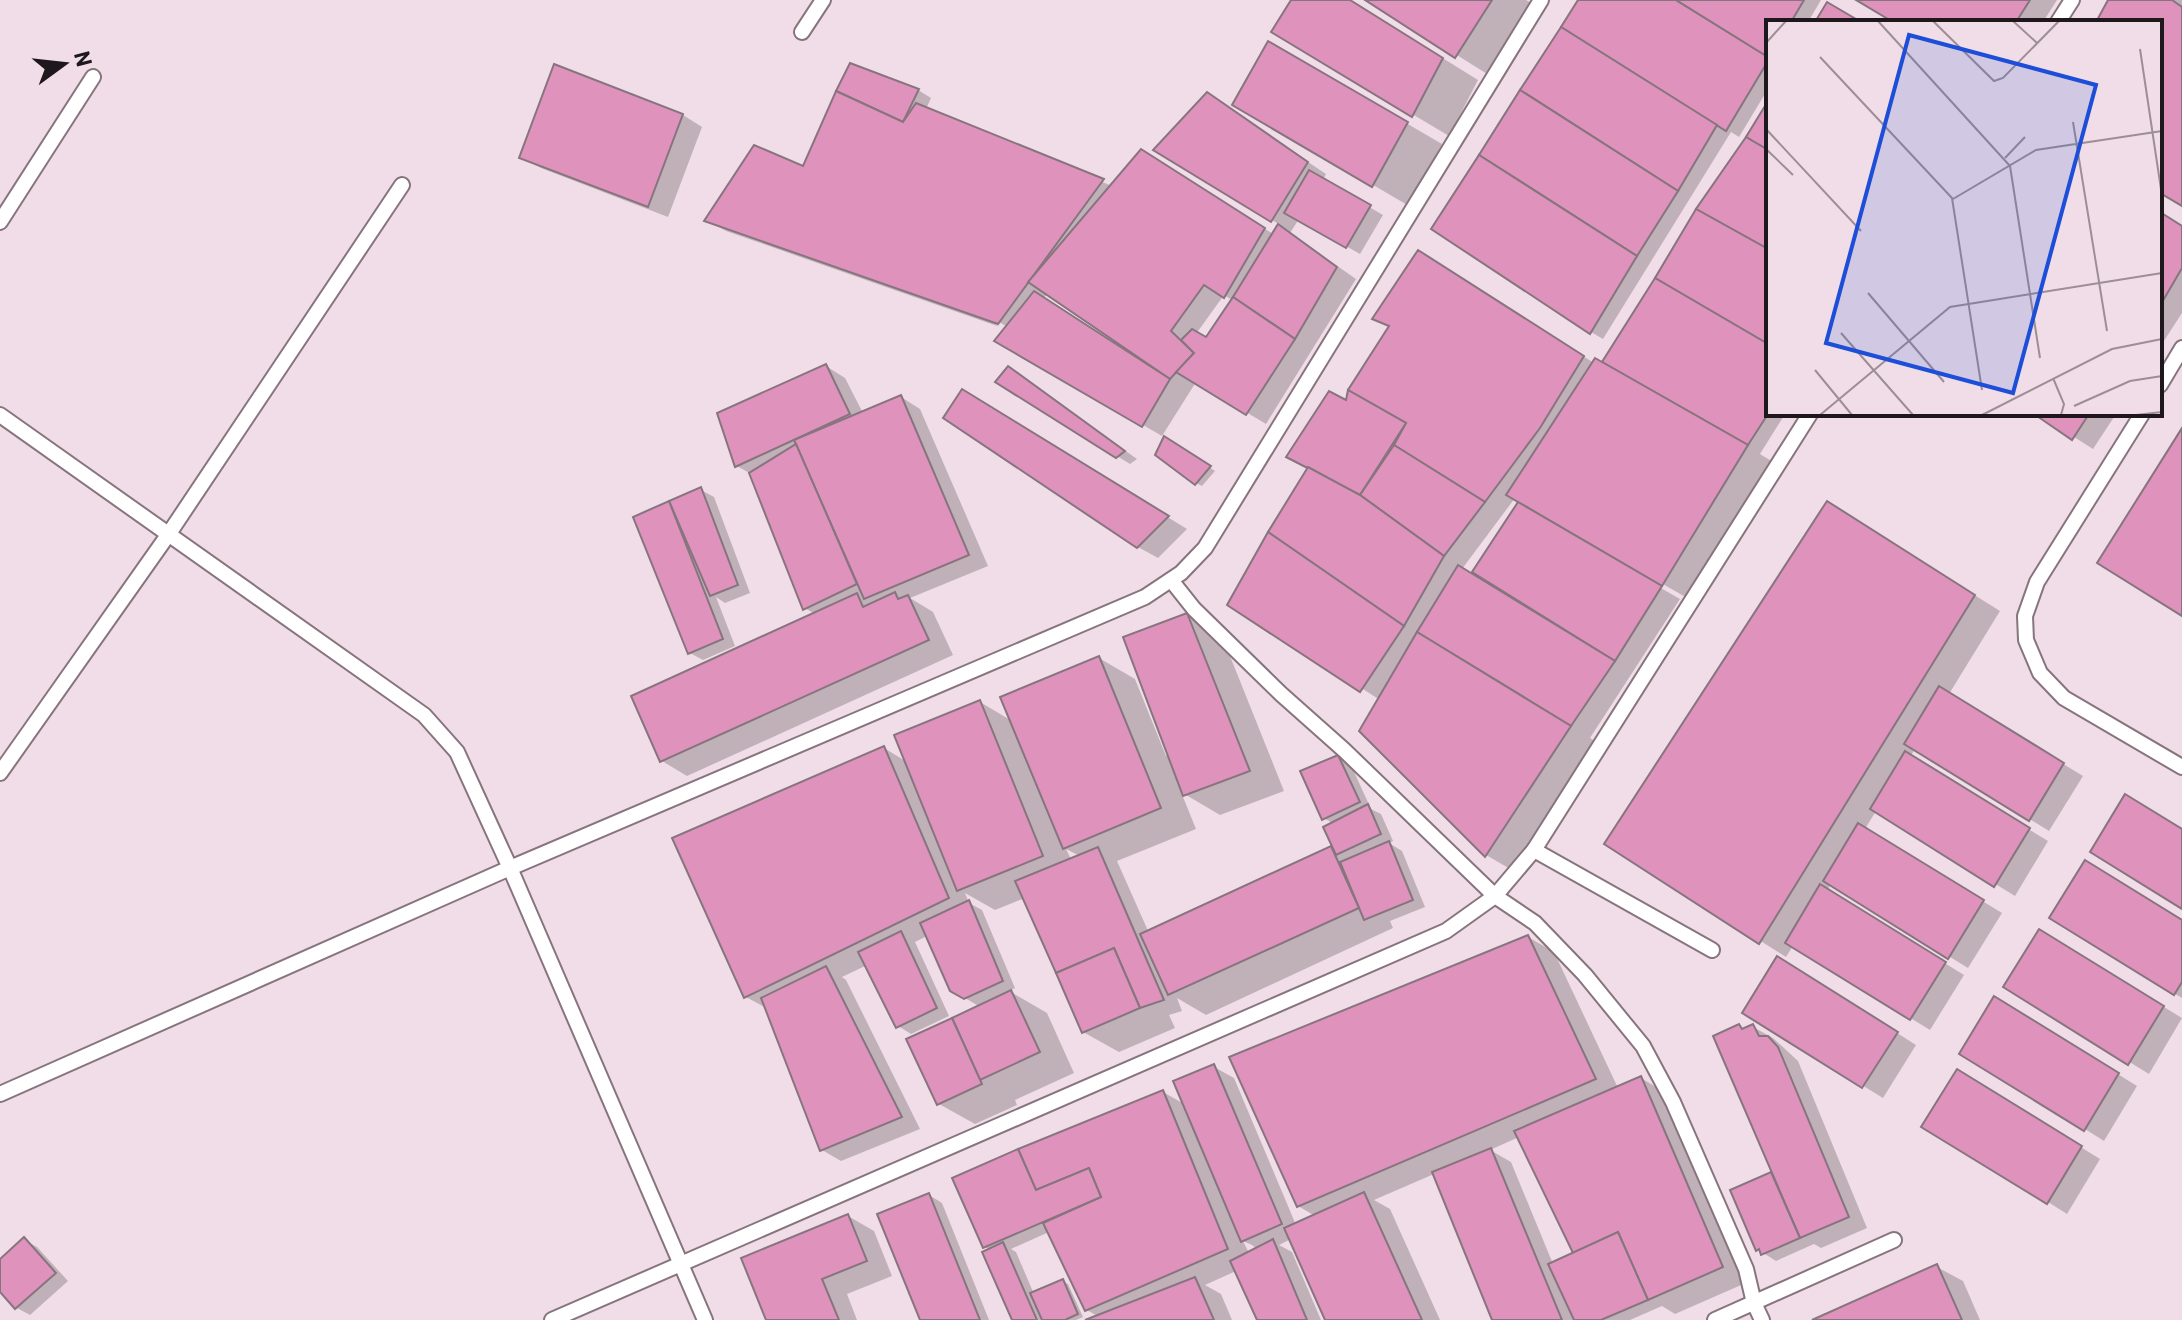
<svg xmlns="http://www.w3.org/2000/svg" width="2182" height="1320" font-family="Barlow,sans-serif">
  <rect width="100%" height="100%" fill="#f1dde7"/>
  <g fill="#0003" fill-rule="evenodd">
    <path d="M1293,0H1349L1478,80L1449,136L1273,31Z"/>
    <path d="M1369,0H1526L1536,6L1492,77Z"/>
    <path d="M1580,0H1821L1808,22H1768V89L1739,137L1731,132L1603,339L1591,332Z"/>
    <path d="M1860,0H2057L2043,22H1897Z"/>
    <path d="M2110,0H2182V204L2160,191V22H2099Z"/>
    <path d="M1269,43L1442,144L1409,206L1235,104Z"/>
    <path d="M851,66L918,90L931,98L926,109L1112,186L1161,163L1273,234L1280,225L1156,149L1208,95L1326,174L1323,180L1383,215L1360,254L1299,219L1290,233L1356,279L1266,424L1196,382L1162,436L997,340L1006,326L990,317L988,320L1000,327L726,231L706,220L804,168ZM1048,293L1115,339L1113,342L1043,299ZM1224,295L1232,300L1207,339L1196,334Z"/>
    <path d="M555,67L683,115L702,127L668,217L541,168L521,157Z"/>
    <path d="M1768,105V414H1785L1760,454L1773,462L1689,599L1654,579L1652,583L1680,599L1590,738L1596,742L1512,870L1486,855L1362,731L1380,700L1230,604L1391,327L1375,318L1438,264L1594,363L1727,435ZM1515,498L1604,554L1519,505L1473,575L1462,569Z"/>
    <path d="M2160,213L2182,227V313L2160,347Z"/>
    <path d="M826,366L845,378L863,413L901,397L920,409L988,566L910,598L933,612L953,655L687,776L662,761L815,614L805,608L751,474L737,466Z"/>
    <path d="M1021,376L1137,459L1130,464L1117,456Z"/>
    <path d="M982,403L1187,529L1158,558L1138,547Z"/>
    <path d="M2038,414H2116L2093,449Z"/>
    <path d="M1165,439L1215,471L1202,486L1196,483Z"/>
    <path d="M701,490L714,497L750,593L725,603L716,597L735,646L703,660L690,653L635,518Z"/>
    <path d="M1853,519L2000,611L1949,694L2083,776L2049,831L1915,749L1910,757L2048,841L2015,896L1876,811L1865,829L2002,913L1968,968L1831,884L1827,891L1964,975L1930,1030L1793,946L1786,957L1607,844Z"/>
    <path d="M1187,615L1222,636L1284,791L1220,815L1181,792L1196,829L1117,861L1149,933L1331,849L1337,852L1334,824L1324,818L1338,757L1351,765L1371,809L1381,814L1393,841L1389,843L1402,851L1425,907L1390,921L1393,928L1206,1015L1177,998L1182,1011L1169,1015L1175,1028L1119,1052L1083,1032L1025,898L995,910L965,893L969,903L982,910L1015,988L1009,991L1047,1013L1074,1073L1015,1100L1017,1105L975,1124L939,1104L980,1007L952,990L927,936L915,942L949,1016L911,1034L898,1026L867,965L842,977L846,980L920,1129L841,1161L822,1150L768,1009L746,997L884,748L907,762L980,702L1012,721L1099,658L1135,679L1166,756L1169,754ZM1066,849L1080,856L1071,859Z"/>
    <path d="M2052,918L2182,921V998Z"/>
    <path d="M1528,937L1554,952L1618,1088L1641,1078L1666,1093L1748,1282L1675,1314L1662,1306L1630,1320H1495L1434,1174L1374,1200L1390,1209L1440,1320H1328L1291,1239L1279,1245L1292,1252L1321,1320H1259L1236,1271L1205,1285L1221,1294L1232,1320H1091L1099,1317L1087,1310L1049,1232L1011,1249L1016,1252L1034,1294L1062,1281L1068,1284L1083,1317L1076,1320H1014L990,1250L985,1247L1163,1092L1186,1105L1214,1067L1234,1078L1296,1225L1315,1216L1298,1206ZM1519,1137L1575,1254L1553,1264L1511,1162L1490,1150ZM1243,1241L1252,1245L1257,1249L1249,1253Z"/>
    <path d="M2059,943L2182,1018L2149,1074L2006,986Z"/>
    <path d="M1798,970L1916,1045L1883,1098L1745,1013Z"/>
    <path d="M2014,1010L2137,1086L2104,1141L2085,1129Z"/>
    <path d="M1739,1027L1745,1030L1753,1027L1773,1038L1798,1061L1867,1228L1821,1248L1814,1244L1776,1261L1757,1249L1771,1175L1776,1177Z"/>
    <path d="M1977,1083L2100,1159L2067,1214L2048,1202Z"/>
    <path d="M929,1195L942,1203L989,1320H922Z"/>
    <path d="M848,1216L874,1231L892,1276L847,1294L857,1320H768Z"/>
    <path d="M24,1240L37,1247L68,1281L30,1315L17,1308L0,1289V1262Z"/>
    <path d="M1937,1267L1963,1281L1980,1320H1817Z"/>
  </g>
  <g fill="#df92bc" stroke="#86757e" stroke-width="2">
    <path d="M1291,0H1350L1443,58L1412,117L1271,32Z"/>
    <path d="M1365,0H1492L1455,58Z"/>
    <path d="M1578,0H1676L1768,57V61L1726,131L1561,27Z"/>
    <path d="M1676,0H1804L1791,22H1768V57Z"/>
    <path d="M1856,0H2030L2016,22H1893Z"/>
    <path d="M2108,0H2172L2182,7V206L2160,193V22H2096Z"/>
    <path d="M1827,2L1861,22H1815Z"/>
    <path d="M1561,27L1717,125L1678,191L1520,90Z"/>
    <path d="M1268,41L1408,122L1372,187L1232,105Z"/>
    <path d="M850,63L919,89L903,122L836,91Z"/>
    <path d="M554,64L683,114L648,207L519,158Z"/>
    <path d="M1520,90L1678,191L1637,256L1479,155Z"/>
    <path d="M836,91L903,122L916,103L1104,179L998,324L704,221L754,145L803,166Z"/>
    <path d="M1207,92L1308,162L1271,222L1153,150Z"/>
    <path d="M1768,101V150L1746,137Z"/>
    <path d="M1746,137L1768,150V249L1696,209Z"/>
    <path d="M1141,149L1265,228L1224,298L1204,285L1171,331L1194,353L1170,379L1028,282Z"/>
    <path d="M1479,155L1637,256L1590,334L1431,229Z"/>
    <path d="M1309,170L1371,205L1346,248L1284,213Z"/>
    <path d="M1696,209L1768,249V344L1655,278Z"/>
    <path d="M2160,212L2182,226V268L2161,304Z"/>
    <path d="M1278,224L1337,267L1295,339L1233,297Z"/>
    <path d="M1418,250L1584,356L1540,428L1485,502L1394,445L1406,423L1348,390L1389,326L1372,319Z"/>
    <path d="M1655,278L1768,344V414L1748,445L1602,362Z"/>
    <path d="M1034,291L1170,379L1142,427L994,341Z"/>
    <path d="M1233,297L1295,339L1246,415L1176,372L1194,353L1181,340L1192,329L1206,337Z"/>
    <path d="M1595,358L1748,445L1662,586L1506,495Z"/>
    <path d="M826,364L850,414L735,467L717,413Z"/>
    <path d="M1008,366L1125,451L1116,458L995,382Z"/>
    <path d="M962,389L1169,516L1137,548L943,418Z"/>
    <path d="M1348,390L1406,423L1360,495L1286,457L1329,391L1346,400Z"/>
    <path d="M901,395L969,555L864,599L794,440Z"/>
    <path d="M2034,414H2089L2072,440Z"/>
    <path d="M2182,428V616L2097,563Z"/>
    <path d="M1164,436L1211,466L1195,485L1155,455Z"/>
    <path d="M796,444L857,584L803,610L749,473Z"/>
    <path d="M1394,445L1485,502L1444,556L1360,495Z"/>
    <path d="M1308,467L1360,495L1444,556L1404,626L1268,532Z"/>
    <path d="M701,487L738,585L710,596L669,501Z"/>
    <path d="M669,501L723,639L688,654L633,517Z"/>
    <path d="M1827,501L1975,595L1759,944L1604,844Z"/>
    <path d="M1518,502L1662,586L1615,661L1472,572Z"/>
    <path d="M1268,532L1404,626L1360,692L1227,605Z"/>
    <path d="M1458,565L1615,661L1571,726L1417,632Z"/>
    <path d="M895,592L898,599L908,595L929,640L660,762L631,696L857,593L863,607Z"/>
    <path d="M1187,613L1250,771L1183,796L1123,637Z"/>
    <path d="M1417,632L1571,726L1485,857L1359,731Z"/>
    <path d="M1099,656L1161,808L1063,849L1000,697Z"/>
    <path d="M1939,686L2064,763L2029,821L1904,744Z"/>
    <path d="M980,700L1043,856L957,891L894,735Z"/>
    <path d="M884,746L949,898L744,998L672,838Z"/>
    <path d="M1905,751L2030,828L1994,887L1870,809Z"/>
    <path d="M1338,755L1360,802L1322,820L1300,771Z"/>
    <path d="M2125,794L2182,829V909L2090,852Z"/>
    <path d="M1368,804L1381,834L1336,855L1323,827Z"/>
    <path d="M1858,823L1984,900L1948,959L1823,881Z"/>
    <path d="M1389,841L1413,900L1364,920L1340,862Z"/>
    <path d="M1331,846L1359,908L1168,995L1140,934Z"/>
    <path d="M1098,847L1164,1000L1140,1008L1114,948L1056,973L1015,881Z"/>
    <path d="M2085,860L2182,920V982L2174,995L2049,918Z"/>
    <path d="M1820,884L1946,962L1910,1020L1785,943Z"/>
    <path d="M969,900L1003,981L964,999L950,991L920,923Z"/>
    <path d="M2039,929L2164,1006L2128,1065L2003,987Z"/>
    <path d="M901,931L937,1008L896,1028L858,952Z"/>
    <path d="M1528,935L1596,1079L1297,1207L1229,1057Z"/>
    <path d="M1114,948L1140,1008L1082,1033L1056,973Z"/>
    <path d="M1777,956L1898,1032L1862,1088L1742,1013Z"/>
    <path d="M826,966L902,1117L820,1151L761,998Z"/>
    <path d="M1011,990L1040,1052L980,1080L952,1018Z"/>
    <path d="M1994,996L2119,1073L2084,1131L1959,1054Z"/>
    <path d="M952,1018L982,1084L937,1105L906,1039Z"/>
    <path d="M1739,1024L1742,1029L1753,1024L1759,1036H1768L1778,1047L1849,1217L1800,1238L1713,1036Z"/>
    <path d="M1214,1064L1282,1224L1241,1242L1173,1081Z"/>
    <path d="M1957,1069L2082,1146L2047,1204L1921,1127Z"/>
    <path d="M1641,1076L1723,1267L1648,1300L1618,1232L1573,1253L1514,1131Z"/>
    <path d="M1163,1090L1228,1249L1085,1311L1043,1223L1101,1197L1089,1168L1036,1190L1018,1149Z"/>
    <path d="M1491,1148L1562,1320H1492L1432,1172Z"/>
    <path d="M1018,1149L1036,1190L1089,1168L1101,1197L983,1248L952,1178Z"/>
    <path d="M1771,1172L1800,1238L1761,1255L1759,1249L1756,1251L1730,1190Z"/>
    <path d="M1364,1192L1422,1320H1325L1284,1228Z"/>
    <path d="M929,1193L980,1320H920L877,1214Z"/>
    <path d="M848,1214L867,1261L822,1279L839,1320H766L741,1258Z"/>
    <path d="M1618,1232L1648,1300L1601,1320H1574L1548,1264Z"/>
    <path d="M24,1237L56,1273L15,1309L0,1292V1259Z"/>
    <path d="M1273,1239L1307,1320H1257L1230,1261Z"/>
    <path d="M1003,1242L1037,1320H1012L982,1252Z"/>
    <path d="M1937,1264L1962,1320H1812Z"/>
    <path d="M1195,1277L1214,1320H1085Z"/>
    <path d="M1063,1279L1078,1314L1065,1320H1042L1030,1293Z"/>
  </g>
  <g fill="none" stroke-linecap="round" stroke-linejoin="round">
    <g stroke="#87757e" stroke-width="18">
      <g id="service">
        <path d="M2058,22L2072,0"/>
        <path d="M802,32L823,0"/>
        <path d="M0,222L93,77"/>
        <path d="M2160,385L2182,348"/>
        <path d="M2142,414L2037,582L2025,616L2026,640L2040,673L2064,698L2182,767"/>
        <path d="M0,415L424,715L457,752L510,868L705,1320"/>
        <path d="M1171,580L1194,609L1281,694L1344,750L1495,896L1535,923L1585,975L1643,1046L1673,1102L1746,1269L1754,1303L1762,1320"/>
        <path d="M0,773L168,535L402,185"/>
        <path d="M1534,850L1712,950"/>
        <path d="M0,1094L510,868L1145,597L1181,573L1205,548L1541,0"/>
        <path d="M552,1320L1446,931L1495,896L1534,850L1810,414"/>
        <path d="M1715,1320L1894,1240"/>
      </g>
    </g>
    <use href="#service" stroke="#fff" stroke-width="14"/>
  </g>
  <g transform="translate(1766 20)">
    <rect width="396" height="396" fill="#f1dde7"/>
    <path fill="none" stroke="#9d8e95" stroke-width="2" d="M112,1L244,146L274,338M167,1L228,61L237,58L293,1M247,1L271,23M0,23L20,1M374,29L396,176M54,37L186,178L216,370M307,102L341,311M0,109L95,211M0,129L27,155M239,138L259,117M187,179L270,130L396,111M102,273L178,362M75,313L147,395M49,350L86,395M287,358L298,384L295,395M308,386L364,361L396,356M54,395L184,287L396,253M216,395L346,329L396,319M370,395L396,392"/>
    <path fill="#1d4ed8" fill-opacity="0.15" stroke="#1d4ed8" stroke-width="4" d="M143,15L330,65L247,373L60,323Z"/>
    <rect width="396" height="396" fill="none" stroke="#1e171b" stroke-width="4"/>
  </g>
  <g transform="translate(64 64) rotate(75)" stroke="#f1dde7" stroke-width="6" paint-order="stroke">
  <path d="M0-6L14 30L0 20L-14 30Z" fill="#1e171b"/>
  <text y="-12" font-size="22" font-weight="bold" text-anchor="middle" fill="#1e171b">N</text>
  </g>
</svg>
